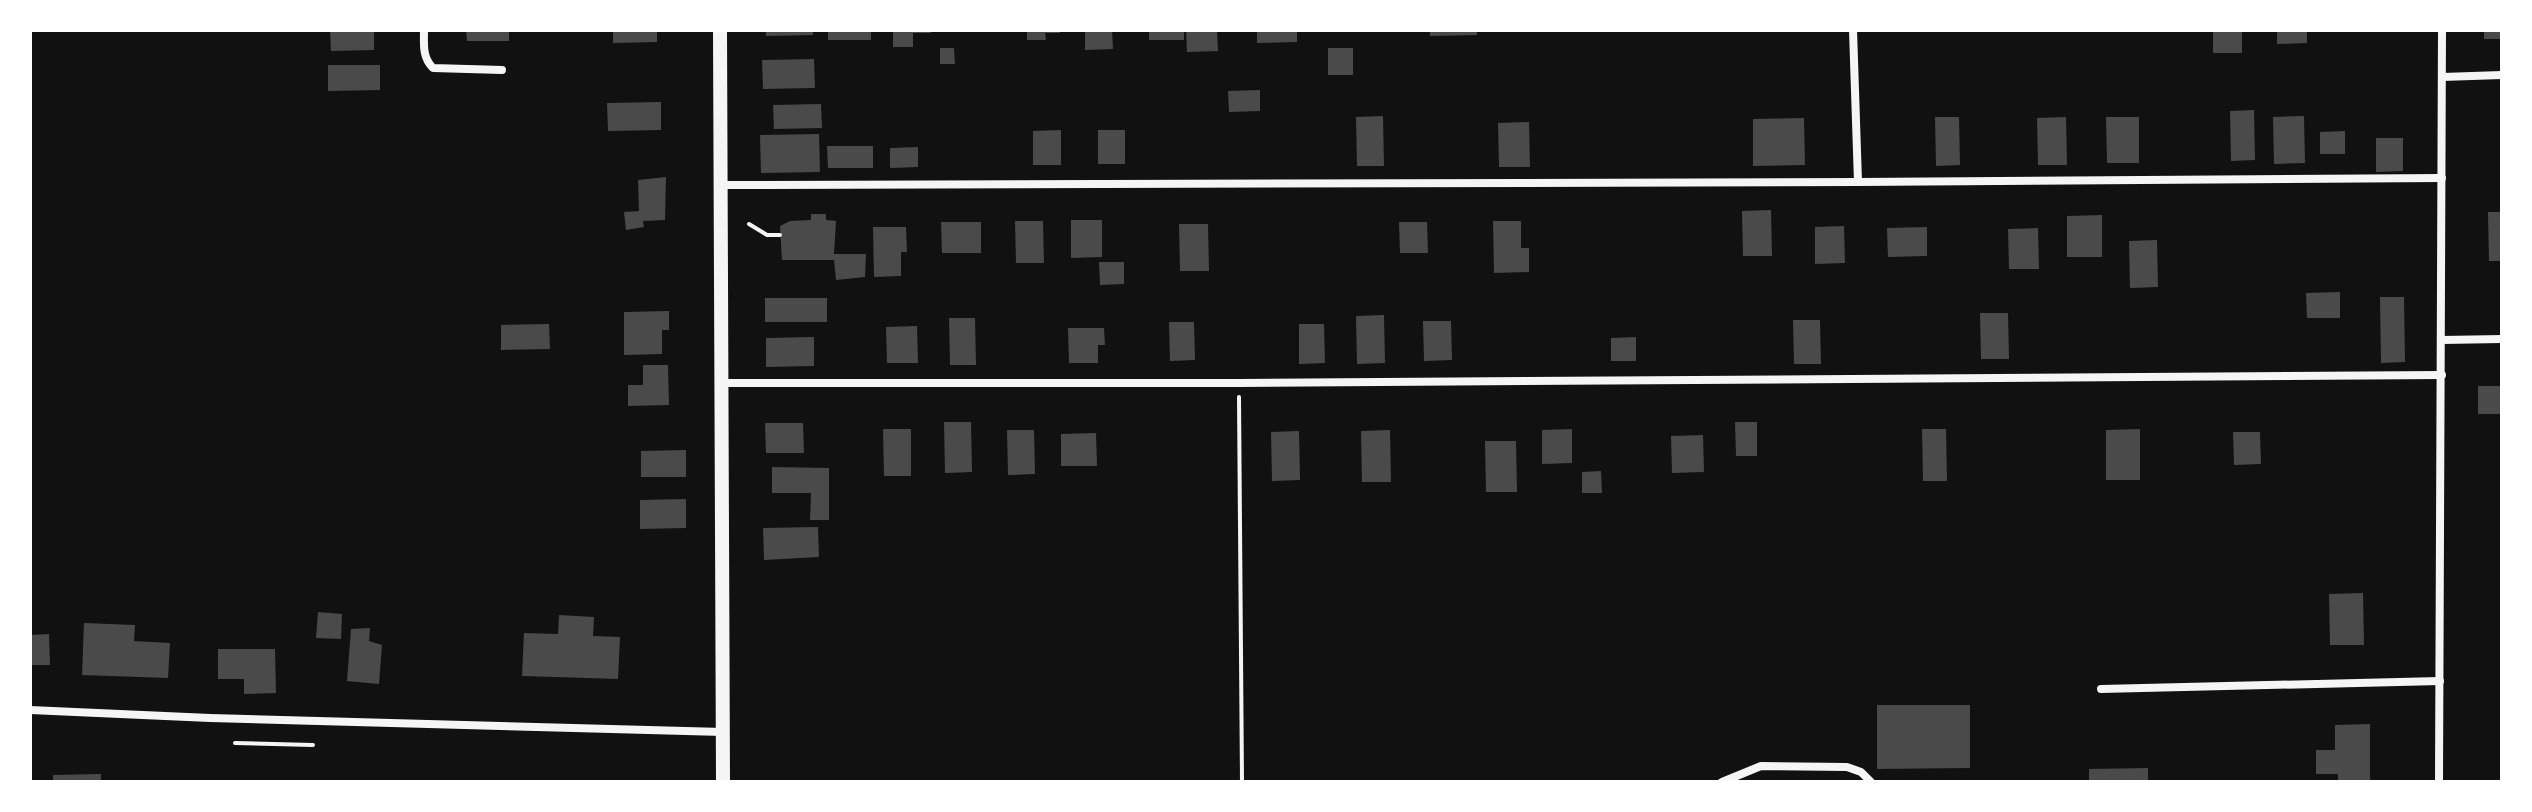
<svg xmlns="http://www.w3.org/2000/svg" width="2532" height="812" font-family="Roboto,sans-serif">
  <rect width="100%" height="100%" fill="#111"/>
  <g fill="#4a4a4a">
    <path d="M330,30H374V50L331,51Z"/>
    <path d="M466,30H509V41H467Z"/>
    <path d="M613,30H657V42L613,43Z"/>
    <path d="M766,30H813V35L766,36Z"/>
    <rect x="828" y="30" width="43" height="10"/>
    <path d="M893,30H931V33H913V47H893Z"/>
    <path d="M1027,30H1060V33H1045L1046,40H1027Z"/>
    <path d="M1085,30H1112L1113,49L1085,50Z"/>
    <rect x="1149" y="30" width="35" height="10"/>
    <path d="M1186,30H1217L1218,51L1187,52Z"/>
    <path d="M1257,30H1297V42L1257,43Z"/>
    <path d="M1430,30H1477V35L1430,36Z"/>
    <rect x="2213" y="30" width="29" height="23"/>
    <path d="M2277,30H2307V43L2277,44Z"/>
    <rect x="2484" y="30" width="18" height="9"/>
    <path d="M940,48H954L955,64H940Z"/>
    <rect x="1328" y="48" width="25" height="27"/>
    <path d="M814,59L815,88L763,89L762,60Z"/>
    <path d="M328,65H380V90L328,91Z"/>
    <path d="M1260,90V111L1229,112L1228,91Z"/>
    <path d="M661,102V130L608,131L607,103Z"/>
    <path d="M821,104L822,128L774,129L773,105Z"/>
    <path d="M2254,110L2255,160L2231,161L2230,111Z"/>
    <path d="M1383,116L1384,166H1357L1356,117Z"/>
    <path d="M2304,116L2305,163L2274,164L2273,117Z"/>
    <path d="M1935,117H1959L1960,165L1936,166Z"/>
    <path d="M2066,117L2067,165H2038L2037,118Z"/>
    <path d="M2106,117H2139V163H2107Z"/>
    <path d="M1804,118L1805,165L1753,166V119Z"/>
    <path d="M1529,122L1530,167H1499L1498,123Z"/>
    <path d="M1061,130V165H1033V131Z"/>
    <rect x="1098" y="130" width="27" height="34"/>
    <path d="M2345,131V154H2320V132Z"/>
    <path d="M819,134L820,172L761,173L760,135Z"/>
    <path d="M2376,138H2403V171L2376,172Z"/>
    <path d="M827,146H873V168H828Z"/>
    <path d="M918,147V167L890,168V148Z"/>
    <path d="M666,177L665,220L643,221L644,227L626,230L624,212L639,211L638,180Z"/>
    <path d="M1771,210L1772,256H1743L1742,211Z"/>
    <path d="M2488,212H2502V261H2489Z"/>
    <path d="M811,214H826V220L836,221L834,254H866L865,277L836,280L834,260H782L780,226L790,221L811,220Z"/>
    <path d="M2102,215V257H2067V216Z"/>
    <path d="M1071,220H1102V257L1071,258Z"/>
    <path d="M1015,221H1043L1044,263H1016Z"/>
    <path d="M1493,221H1521V248H1529V272L1494,273Z"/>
    <path d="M941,222H981V253H942Z"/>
    <path d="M1399,222H1427L1428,253H1400Z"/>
    <path d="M1179,224H1208L1209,271H1180Z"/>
    <path d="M1844,226L1845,263L1815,264V227Z"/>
    <path d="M873,227H906L907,252H901V276L874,277Z"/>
    <path d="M1927,227V256L1888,257L1887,228Z"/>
    <path d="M2038,228L2039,269H2009L2008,229Z"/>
    <path d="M2157,240L2158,287L2130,288L2129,241Z"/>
    <path d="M1099,262H1124V284L1100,285Z"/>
    <path d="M2340,292V318H2307L2306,293Z"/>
    <path d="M2380,297H2404L2405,362L2381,363Z"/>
    <rect x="765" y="298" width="62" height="24"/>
    <path d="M669,311V330H662V354L624,355V312Z"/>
    <path d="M1980,313H2008L2009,359H1981Z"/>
    <path d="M1384,315L1385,363L1357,364L1356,316Z"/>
    <path d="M949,318H975L976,365H950Z"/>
    <path d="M1793,320H1820L1821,364H1794Z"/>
    <path d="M1423,321H1451L1452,360L1424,361Z"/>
    <path d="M1169,322H1194L1195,360L1170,361Z"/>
    <path d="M549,324L550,349L501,350V325Z"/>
    <path d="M1299,324H1324L1325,363L1299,364Z"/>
    <path d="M917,326L918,363H887L886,327Z"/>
    <path d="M1068,328H1104L1105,345H1098V363H1069Z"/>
    <path d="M814,337V366L766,367V338Z"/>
    <path d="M1636,337V361H1611V338Z"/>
    <path d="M643,365H668L669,405L628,406V385H643Z"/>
    <rect x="2478" y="386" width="24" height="28"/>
    <path d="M944,422H971L972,472L945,473Z"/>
    <path d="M1735,422H1757V456H1736Z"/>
    <path d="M765,423H803L804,453H766Z"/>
    <path d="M883,429H911V476H884Z"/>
    <path d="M1572,429V463L1542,464V430Z"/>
    <path d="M1922,429H1946L1947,481H1923Z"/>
    <path d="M2140,429V480H2106V430Z"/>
    <path d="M1007,430H1034L1035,474L1008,475Z"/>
    <path d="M1390,430L1391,482H1362L1361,431Z"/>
    <path d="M1299,431L1300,480L1272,481L1271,432Z"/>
    <path d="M2233,432H2260L2261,464L2234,465Z"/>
    <path d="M1096,433L1097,466H1061V434Z"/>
    <path d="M1703,435L1704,472L1672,473L1671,436Z"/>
    <path d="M1485,441H1516L1517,492H1486Z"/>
    <path d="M686,450V477H641V451Z"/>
    <path d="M772,467L829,468V520H810L811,493H772Z"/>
    <path d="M1601,471L1602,493H1582V472Z"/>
    <path d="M686,499V528L640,529V500Z"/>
    <path d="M818,527L819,557L764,560L763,528Z"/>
    <path d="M2363,593L2364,645H2330L2329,594Z"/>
    <path d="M318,612L342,614L341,639L316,638Z"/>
    <path d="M559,615L594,617L593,636L620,637L618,679L522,676L524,633L558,634Z"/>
    <path d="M84,623L135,625L134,641L170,643L168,678L82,675Z"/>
    <path d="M370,628L369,641L382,645L379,684L347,681L351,629Z"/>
    <path d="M49,634L50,665H30V635Z"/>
    <path d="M218,649H275L276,693L244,694V679H218Z"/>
    <path d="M1877,705H1970V768L1877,769Z"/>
    <path d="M2370,724V782H2338V774H2316V750H2335V725Z"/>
    <path d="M2148,768V782H2089V769Z"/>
    <path d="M101,774V782H53V775Z"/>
  </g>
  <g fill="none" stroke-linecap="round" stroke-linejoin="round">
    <g stroke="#f5f5f5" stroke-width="4">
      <path d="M749,224L767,235H780"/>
      <path d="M1239,397L1242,782"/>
      <path d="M235,743L313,745"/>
    </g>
    <g stroke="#f5f5f5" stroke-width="8">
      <path d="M424,30C424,44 422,57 433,68L502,70"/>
      <path d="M1853,30L1858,182"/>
      <path d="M2442,77L2502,75"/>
      <path d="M721,185L1858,182L2442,178"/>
      <path d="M2442,340L2502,339"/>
      <path d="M722,383H1239L2442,375"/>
      <path d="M2101,689L2440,681"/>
      <path d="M30,710L210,718L723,732"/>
      <path d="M1722,782L1761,766L1847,767L1861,772L1871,782"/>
      <path d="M2439,782L2442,30"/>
    </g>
    <path stroke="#f5f5f5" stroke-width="14" d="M720,30L723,782"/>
  </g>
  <rect width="2532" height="812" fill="none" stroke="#ffffff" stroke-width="64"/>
</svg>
